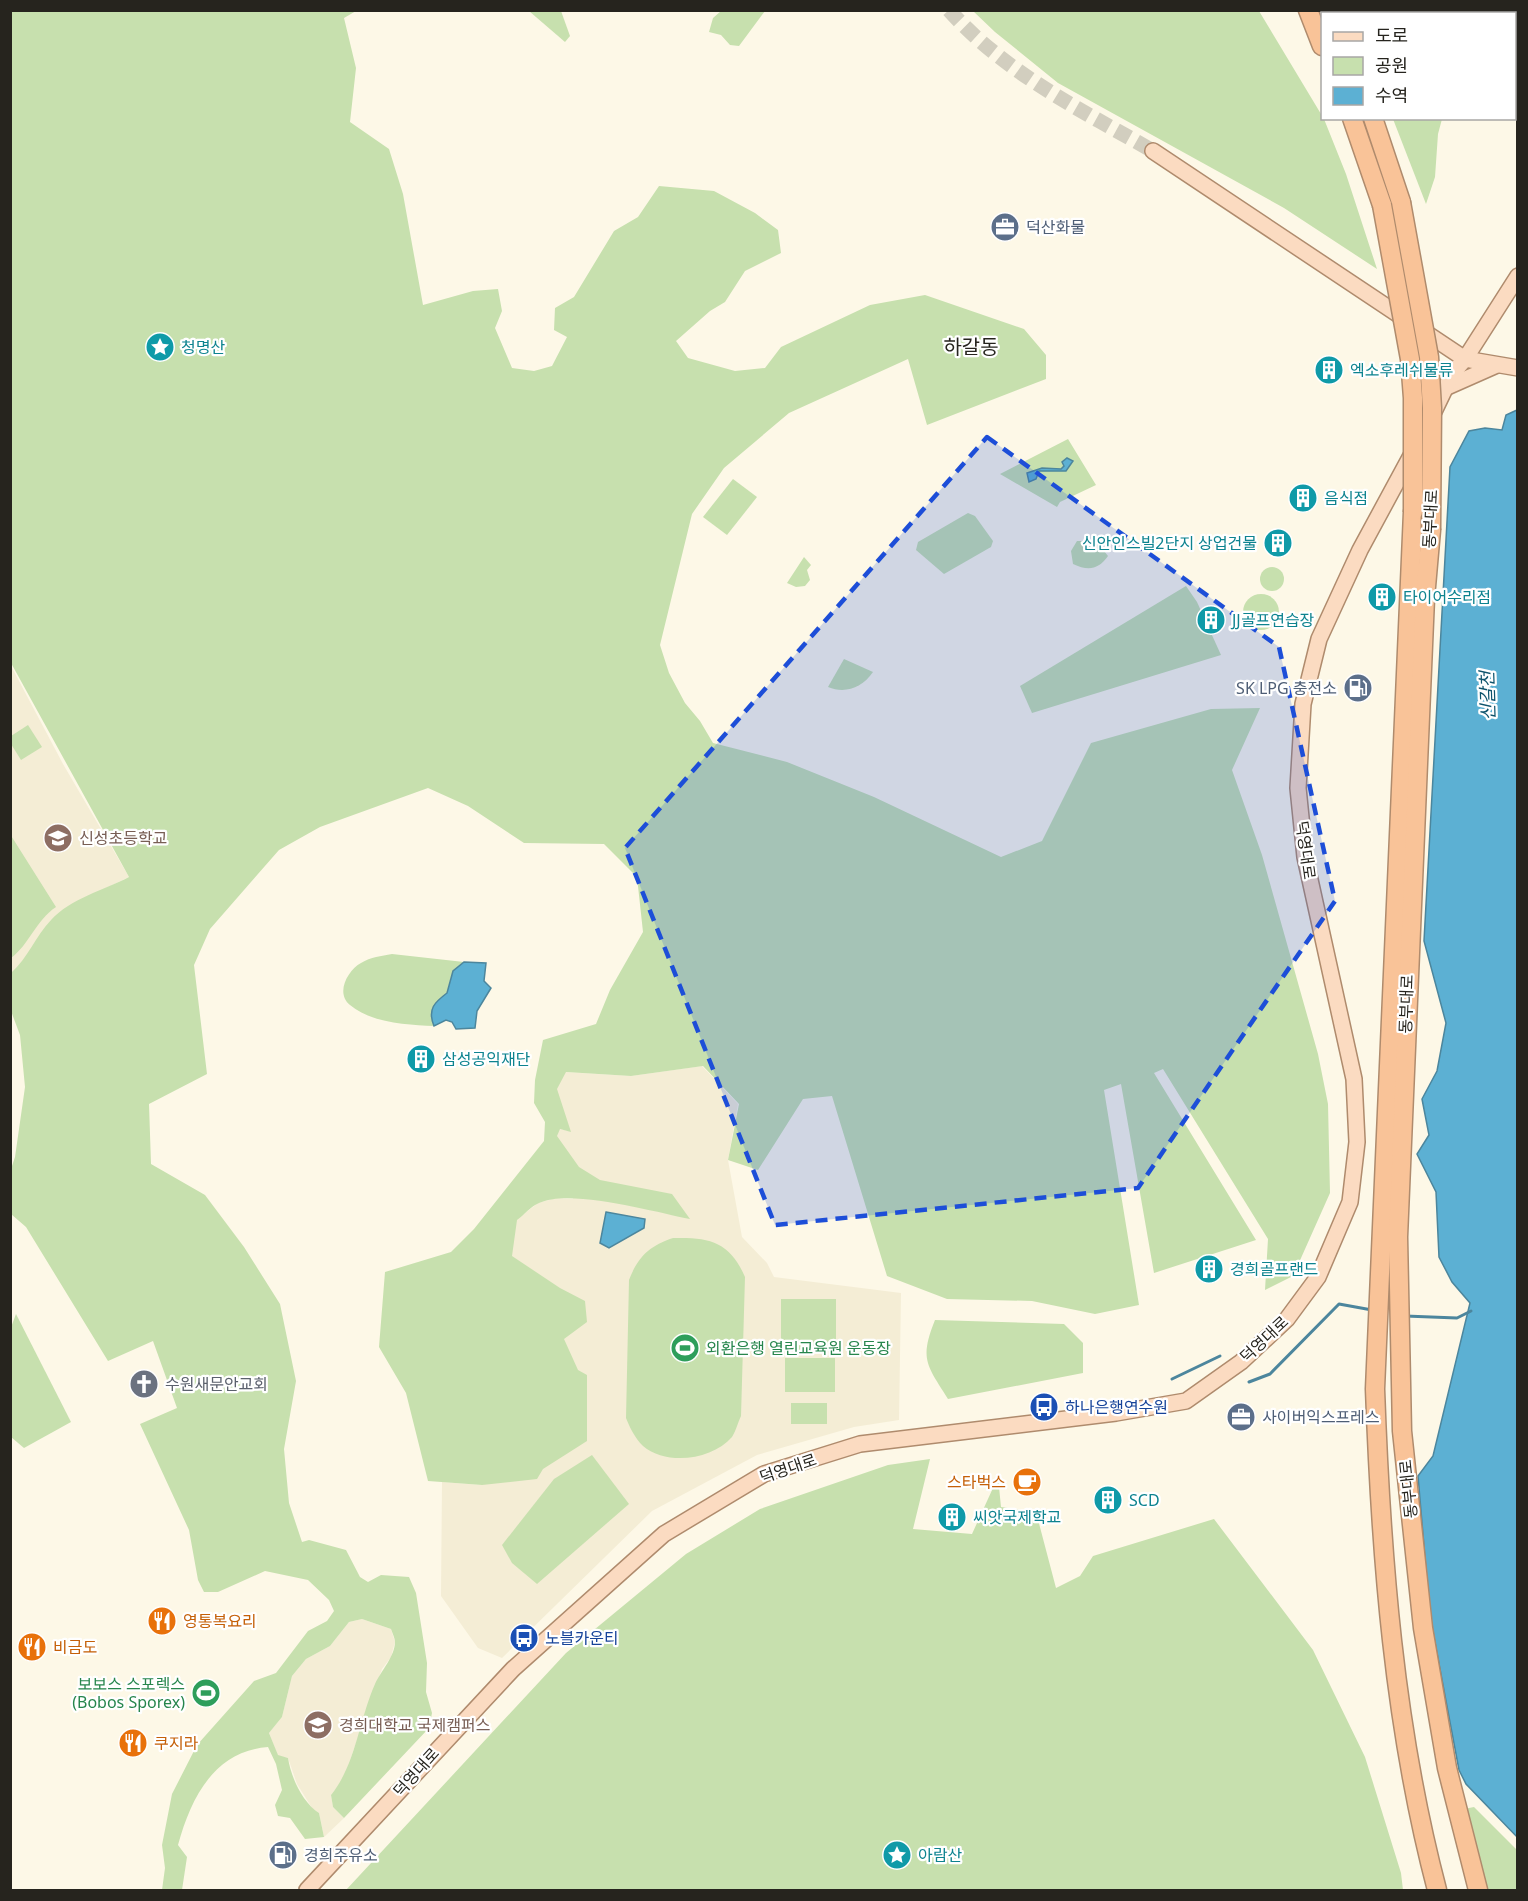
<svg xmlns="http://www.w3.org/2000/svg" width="1528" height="1901" font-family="'Noto Sans','Noto Sans KR',sans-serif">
  <rect width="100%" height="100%" fill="#fdf8e7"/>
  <g fill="#f4edd5">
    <path d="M10,664L63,764L129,877L79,901L51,920L20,965L11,973Z"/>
    <path d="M702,1066L738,1104L728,1160L742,1237L767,1263L774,1277L901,1293L899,1420L854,1427L757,1455L652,1511L502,1658L478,1648L441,1596L442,1482L481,1485L577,1370L563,1339L559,1288L511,1256L516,1220L538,1203L556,1198L573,1199L556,1136L559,1129L570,1131L556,1089L565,1072L631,1076Z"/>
    <path d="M362,1619L391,1629L395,1642L391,1657L382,1669L343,1780L331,1795L333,1807L344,1818L324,1837L319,1813L312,1808L297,1784L288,1758L278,1756L269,1733L282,1717L292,1676L306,1659L330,1646L349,1622Z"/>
  </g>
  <g fill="#c7e0ae">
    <path d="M11,10L356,11L344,18L356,68L350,122L389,149L403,194L423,305L473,291L498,289L502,311L495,328L512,368L534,371L552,366L567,337L554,330L555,308L574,297L614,231L638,217L659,186L714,191L755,213L778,230L781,253L745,271L725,302L710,311L676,341L688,358L735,371L765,368L781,347L870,305L925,295L1024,329L1046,355V379L927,425L908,359L789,413L724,468L692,514L660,645L669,673L685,703L700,721L713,743L787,762L874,797L1001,857L1042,841L1091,743L1211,709L1260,708L1232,770L1262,855L1318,1054L1328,1104L1330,1193L1293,1276L1265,1290L1268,1239L1163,1069L1154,1073L1256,1240L1154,1273L1121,1084L1104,1090L1139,1305L1095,1314L1032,1301L947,1299L887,1276L832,1096L803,1099L758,1170L728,1160L739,1104L703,1066L631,1076L566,1072L557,1089L571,1132L560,1129L557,1136L579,1167L600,1180L672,1194L690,1219C655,1212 570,1188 539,1203C531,1206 524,1215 517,1220L512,1256L560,1288L585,1301L587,1322L564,1339L578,1370L587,1375V1441L543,1469L537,1479L482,1485L428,1481L406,1393L379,1347L385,1272L451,1252L474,1229L544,1141L545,1122L534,1103L535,1080L543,1040L596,1024L610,990L643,932L637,877L604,844L524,843L468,806L428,788L320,827L279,850L210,929L194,965L207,1074L149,1104L151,1164L205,1195L244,1247L280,1304L296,1381L284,1449L289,1503L302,1542L309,1540L346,1550L360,1577L368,1582L381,1575L409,1577L416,1593L427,1663L426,1692L432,1713L429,1728L344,1818L333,1807L331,1795C356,1764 359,1720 375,1684C381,1671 395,1656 395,1642C395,1638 392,1632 391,1629L362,1619L349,1622L330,1646L306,1659L292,1676L282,1717L269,1733L278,1755L288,1758C291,1777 302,1802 319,1813L324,1837L305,1839L290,1818L278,1816L275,1805L282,1790L276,1764L268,1747C214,1751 191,1798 178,1845L187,1857L182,1890H162L165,1868L162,1845L172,1794L197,1745L254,1681L276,1673L308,1631L327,1621L334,1611L329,1600L308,1580L265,1571L218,1592H204L198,1580L189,1530L140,1424L177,1408L153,1341L108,1361L26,1227L11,1214V1169L15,1157L25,1087L20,1035L11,1011V973C28,958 35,937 51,920C70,899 104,890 129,877L11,663Z"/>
    <path d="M529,11H561L570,36L565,42Z"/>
    <path d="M721,11V10L765,11L739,46L730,45L721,35L709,32L713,18Z"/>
    <path d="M973,11H1259L1324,119L1346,174L1377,269L1284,208L1058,83L995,32Z"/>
    <path d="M1337,11H1481L1479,14H1339Z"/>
    <path d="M1393,119H1442L1438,134L1435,177L1426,204Z"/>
    <path d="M1068,439L1096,485L1060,502L1057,507L1000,474Z"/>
    <path d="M733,479L757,497L727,535L703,517Z"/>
    <path d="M968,513L975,516L993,541L991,547L944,574L916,550L918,542Z"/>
    <path d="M1077,541H1096L1108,556C1098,570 1088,571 1073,564L1071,551Z"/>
    <path d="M804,557L811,565L807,570L810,580L805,586L796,587L787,583Z"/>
    <circle cx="1272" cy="579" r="12"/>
    <path d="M1186,586L1197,602L1221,655L1032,713L1020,686Z"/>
    <circle cx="1261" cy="612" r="18"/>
    <path d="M844,659L873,672C862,688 845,694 828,687Z"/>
    <path d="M28,725L42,747L21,760L11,744V736Z"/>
    <path d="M10,834L56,907C36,920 29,945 11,958Z"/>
    <path d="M392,954L464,962L451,977L447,993C436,1001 428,1010 434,1026C408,1025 371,1023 350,1005C335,993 348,970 361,963C371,957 381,956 392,954Z"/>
    <path d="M673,1238C710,1237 730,1242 745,1277L741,1416C738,1422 736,1431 732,1437C712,1460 667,1466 643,1446C635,1438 630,1428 626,1418L629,1280C638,1257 649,1246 673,1238Z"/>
    <rect x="781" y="1299" width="55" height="51"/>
    <path d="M16,1314L71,1422L24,1448L11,1437L10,1330Z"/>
    <path d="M935,1320L1064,1324L1083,1343V1373L948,1399C927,1365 919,1360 935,1320Z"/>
    <rect x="785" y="1358" width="50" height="34"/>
    <rect x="791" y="1403" width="36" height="21"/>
    <path d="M592,1455L629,1504L537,1584L512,1563L502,1545L554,1479Z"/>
    <path d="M930,1459L913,1529L972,1534L998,1477L1001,1507L1036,1512L1056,1588L1080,1576L1093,1556L1214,1519L1313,1650L1365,1757L1401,1873L1403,1890H346L566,1653L686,1554L760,1509L888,1465Z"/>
    <path d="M1474,1807L1517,1850V1890H1484L1464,1809Z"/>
  </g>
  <g fill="#5cb0d3" stroke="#4c869d" stroke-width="1.5">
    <path d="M1517,410V1837L1466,1784L1459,1770L1430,1616L1418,1476L1433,1456L1470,1303L1452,1282L1439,1257L1436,1192L1417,1154L1429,1135L1422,1099L1437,1071L1446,1023L1424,941L1450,467L1469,431L1485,428L1502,430L1506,415Z"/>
    <path d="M1067,458L1073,461L1066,471H1039L1036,479L1029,482L1027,473L1042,468L1061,469L1064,466L1062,462Z"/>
    <path d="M464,962L486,963L484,981L491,988L477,1011L475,1028L456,1029L452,1022L446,1020L434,1026C427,1009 435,1002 447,993L453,971Z"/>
    <path d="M606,1212L645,1219L644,1228L609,1248L600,1243Z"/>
  </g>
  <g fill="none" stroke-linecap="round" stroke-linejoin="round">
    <g stroke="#4c869d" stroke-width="3">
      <path d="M1405,1316L1457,1318L1471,1311"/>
      <path d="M1172,1379L1220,1356"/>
      <path d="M1249,1382L1270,1374L1339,1304L1372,1310"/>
    </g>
    <path stroke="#d2cebf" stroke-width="15" stroke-dasharray="15 8" stroke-linecap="butt" d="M949,10C1005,73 1081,110 1153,151"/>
    <g stroke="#af8b6d" stroke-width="18">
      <g id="major">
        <path d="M1153,151L1465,359L1518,368"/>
        <path d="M1445,388L1497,365"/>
        <path d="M307,1890L513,1669L664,1534L764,1474L860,1444L1116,1413L1186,1401L1241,1362L1287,1319L1318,1277L1350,1202L1357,1142L1354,1079L1305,857L1298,788L1303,704L1319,639L1360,550L1427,426L1452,374L1465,359L1518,276"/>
      </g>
    </g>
    <g stroke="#af8b6d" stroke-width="21">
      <g id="highway">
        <path d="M1308,10L1322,46"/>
        <path d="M1331,10L1332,14"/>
        <path d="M1352,118L1382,205"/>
        <path d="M1373,118L1401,202"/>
        <path d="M1413,512L1375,1389C1381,1557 1394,1727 1437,1890"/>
        <path d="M1431,530L1425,598L1398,1237L1402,1431L1423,1628L1447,1768L1478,1890"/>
      </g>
    </g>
    <use href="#major" stroke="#fbdbc1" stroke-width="15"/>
    <use href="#highway" stroke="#f9c398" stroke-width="18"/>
    <g stroke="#af8b6d" stroke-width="21" stroke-linecap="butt">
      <g id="highway-bridge">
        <path d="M1401,202L1429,357L1432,408L1431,530"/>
        <path d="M1382,205L1410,359L1413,398V512"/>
      </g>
    </g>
    <use href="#highway-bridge" stroke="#f9c398" stroke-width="18"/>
  </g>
  <path fill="#1d4ed8" fill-opacity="0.2" stroke="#1d4ed8" stroke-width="4.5" stroke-dasharray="12 8" stroke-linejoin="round" d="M987,437L1279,647L1335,901L1138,1188L775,1225L625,848Z"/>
  <defs>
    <g id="office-disc" transform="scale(1.5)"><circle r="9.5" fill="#5c6f8a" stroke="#fff"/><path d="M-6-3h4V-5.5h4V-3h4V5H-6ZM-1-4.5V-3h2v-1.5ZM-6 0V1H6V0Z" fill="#fff"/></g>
    <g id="sight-disc" transform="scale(1.5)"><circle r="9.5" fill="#0f9aa8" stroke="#fff"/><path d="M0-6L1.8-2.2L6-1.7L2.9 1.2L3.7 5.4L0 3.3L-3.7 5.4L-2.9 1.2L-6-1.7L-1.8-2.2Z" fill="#fff"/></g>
    <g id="building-disc" transform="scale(1.5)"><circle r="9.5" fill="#0f9aa8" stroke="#fff"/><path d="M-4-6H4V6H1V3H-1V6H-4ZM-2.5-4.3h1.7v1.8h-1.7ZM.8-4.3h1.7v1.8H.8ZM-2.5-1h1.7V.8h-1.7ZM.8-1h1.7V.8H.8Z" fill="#fff"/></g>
    <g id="fuel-disc" transform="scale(1.5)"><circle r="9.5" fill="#5c6f8a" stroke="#fff"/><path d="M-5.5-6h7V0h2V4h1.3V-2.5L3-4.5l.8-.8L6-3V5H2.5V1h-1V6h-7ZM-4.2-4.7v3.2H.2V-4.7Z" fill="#fff"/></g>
    <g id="school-disc" transform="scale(1.5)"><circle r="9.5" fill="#8d6e63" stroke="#fff"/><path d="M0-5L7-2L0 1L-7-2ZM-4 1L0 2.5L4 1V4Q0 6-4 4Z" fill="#fff"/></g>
    <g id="stadium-disc" transform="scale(1.5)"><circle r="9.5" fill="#2e9e5b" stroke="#fff"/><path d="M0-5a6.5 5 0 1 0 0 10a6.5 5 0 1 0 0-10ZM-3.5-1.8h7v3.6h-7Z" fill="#fff"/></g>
    <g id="church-disc" transform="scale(1.5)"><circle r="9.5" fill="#6b7280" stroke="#fff"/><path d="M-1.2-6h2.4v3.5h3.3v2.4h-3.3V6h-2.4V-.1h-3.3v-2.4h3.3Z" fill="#fff"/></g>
    <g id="bus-disc" transform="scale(1.5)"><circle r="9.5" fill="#1a4fb4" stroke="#fff"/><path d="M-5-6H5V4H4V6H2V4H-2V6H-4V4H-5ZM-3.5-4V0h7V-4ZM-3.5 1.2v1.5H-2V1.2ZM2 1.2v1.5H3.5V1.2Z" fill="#fff"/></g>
    <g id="cafe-disc" transform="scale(1.5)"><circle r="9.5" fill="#e8710a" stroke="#fff"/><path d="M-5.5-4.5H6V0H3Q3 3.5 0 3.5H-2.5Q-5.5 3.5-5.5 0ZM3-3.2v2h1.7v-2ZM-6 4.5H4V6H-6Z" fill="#fff"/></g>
    <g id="restaurant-disc" transform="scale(1.5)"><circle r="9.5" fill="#e8710a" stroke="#fff"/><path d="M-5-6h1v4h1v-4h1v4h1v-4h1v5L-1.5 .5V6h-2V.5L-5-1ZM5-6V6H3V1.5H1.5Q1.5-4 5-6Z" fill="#fff"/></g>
    <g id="university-disc" transform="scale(1.5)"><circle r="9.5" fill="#8d6e63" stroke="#fff"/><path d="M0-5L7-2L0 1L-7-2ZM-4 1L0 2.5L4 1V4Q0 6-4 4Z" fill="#fff"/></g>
  </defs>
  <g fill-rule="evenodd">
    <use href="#office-disc" x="1005" y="227"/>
    <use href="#sight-disc" x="160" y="347"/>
    <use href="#building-disc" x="1329" y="370"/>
    <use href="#building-disc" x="1303" y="498"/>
    <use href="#building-disc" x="1278" y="543"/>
    <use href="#building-disc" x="1382" y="597"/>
    <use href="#building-disc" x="1211" y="620"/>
    <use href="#fuel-disc" x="1358" y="688"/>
    <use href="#school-disc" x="58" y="838"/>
    <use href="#building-disc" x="421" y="1059"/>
    <use href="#building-disc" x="1209" y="1269"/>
    <use href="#stadium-disc" x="685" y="1348"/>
    <use href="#church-disc" x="144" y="1384"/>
    <use href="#bus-disc" x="1044" y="1407"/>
    <use href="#office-disc" x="1241" y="1417"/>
    <use href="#cafe-disc" x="1027" y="1482"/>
    <use href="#building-disc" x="1108" y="1500"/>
    <use href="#building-disc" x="952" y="1517"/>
    <use href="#restaurant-disc" x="162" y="1621"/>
    <use href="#bus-disc" x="524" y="1638"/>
    <use href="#restaurant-disc" x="32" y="1647"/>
    <use href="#stadium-disc" x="206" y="1693"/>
    <use href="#university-disc" x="318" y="1725"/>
    <use href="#restaurant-disc" x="133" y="1743"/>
    <use href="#fuel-disc" x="283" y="1855"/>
    <use href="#sight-disc" x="897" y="1855"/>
  </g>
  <g text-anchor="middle" stroke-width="4.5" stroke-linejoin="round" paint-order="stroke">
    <g font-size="16" fill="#4e5e75" stroke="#fff" text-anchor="start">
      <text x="1026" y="233">덕산화물</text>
      <text x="1337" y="694" text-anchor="end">SK LPG 충전소</text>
      <text x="1262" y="1423">사이버익스프레스</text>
      <text x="304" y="1861">경희주유소</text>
    </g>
    <g font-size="16" fill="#0d838f" stroke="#fff" text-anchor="start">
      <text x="181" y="353">청명산</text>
      <text x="1350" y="376">엑소후레쉬물류</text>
      <text x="1324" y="504">음식점</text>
      <text x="1257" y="549" text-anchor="end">신안인스빌2단지 상업건물</text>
      <text x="1403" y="603">타이어수리점</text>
      <text x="1232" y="626">JJ골프연습장</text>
      <text x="442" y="1065">삼성공익재단</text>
      <text x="1230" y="1275">경희골프랜드</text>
      <text x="1129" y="1506">SCD</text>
      <text x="973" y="1523">씨앗국제학교</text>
      <text x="918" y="1861">아람산</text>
    </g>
    <g font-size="16" fill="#26241e" stroke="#fff">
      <text transform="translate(1430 519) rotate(-87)" y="6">동부대로</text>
      <text transform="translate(1306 850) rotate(82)" y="6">덕영대로</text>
      <text transform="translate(1406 1004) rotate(-88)" y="6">동부대로</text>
      <text transform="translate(1264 1339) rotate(-43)" y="6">덕영대로</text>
      <text transform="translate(788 1468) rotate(-19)" y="6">덕영대로</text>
      <text transform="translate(1408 1489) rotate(-96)" y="6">동부대로</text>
      <text transform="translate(416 1772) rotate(-48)" y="6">덕영대로</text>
    </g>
    <g font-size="16" fill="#785e54" stroke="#fff" text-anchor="start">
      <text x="79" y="844">신성초등학교</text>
      <text x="339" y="1731">경희대학교 국제캠퍼스</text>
    </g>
    <g font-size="16" fill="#27864d" stroke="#fff" text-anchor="start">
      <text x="706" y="1354">외환은행 열린교육원 운동장</text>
      <text x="185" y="1690" text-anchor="end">보보스 스포렉스<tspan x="185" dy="18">(Bobos Sporex)</tspan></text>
    </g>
    <g font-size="16" fill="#5b616d" stroke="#fff" text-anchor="start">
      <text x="165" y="1390">수원새문안교회</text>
    </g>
    <g font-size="16" fill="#164399" stroke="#fff" text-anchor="start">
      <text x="1065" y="1413">하나은행연수원</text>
      <text x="545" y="1644">노블카운티</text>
    </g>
    <g font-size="16" fill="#c56008" stroke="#fff" text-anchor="start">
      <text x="1006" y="1488" text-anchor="end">스타벅스</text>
      <text x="183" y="1627">영통복요리</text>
      <text x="53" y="1653">비금도</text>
      <text x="154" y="1749">쿠지라</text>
    </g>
    <g font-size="18" font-style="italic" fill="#0f546d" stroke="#fff">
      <text transform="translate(1488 696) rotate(-92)" y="6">신갈천</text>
    </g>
    <g font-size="20" fill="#26241e" stroke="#fff">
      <text x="971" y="354">하갈동</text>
    </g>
  </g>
  <rect width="1528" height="1901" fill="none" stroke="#26241e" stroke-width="24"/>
  <rect x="1321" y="12" width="195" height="108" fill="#ffffff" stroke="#a8a7a5" stroke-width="1.5"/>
  <rect x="1333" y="32" width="30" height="9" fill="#fbdbc1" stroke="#a8a7a5" stroke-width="1.5"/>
  <text x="1375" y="42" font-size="18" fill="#26241e">도로</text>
  <rect x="1333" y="57" width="30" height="18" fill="#c7e0ae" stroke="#a8a7a5" stroke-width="1.5"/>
  <text x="1375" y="72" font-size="18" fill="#26241e">공원</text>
  <rect x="1333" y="87" width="30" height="18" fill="#5cb0d3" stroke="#a8a7a5" stroke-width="1.5"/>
  <text x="1375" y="102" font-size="18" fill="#26241e">수역</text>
</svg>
